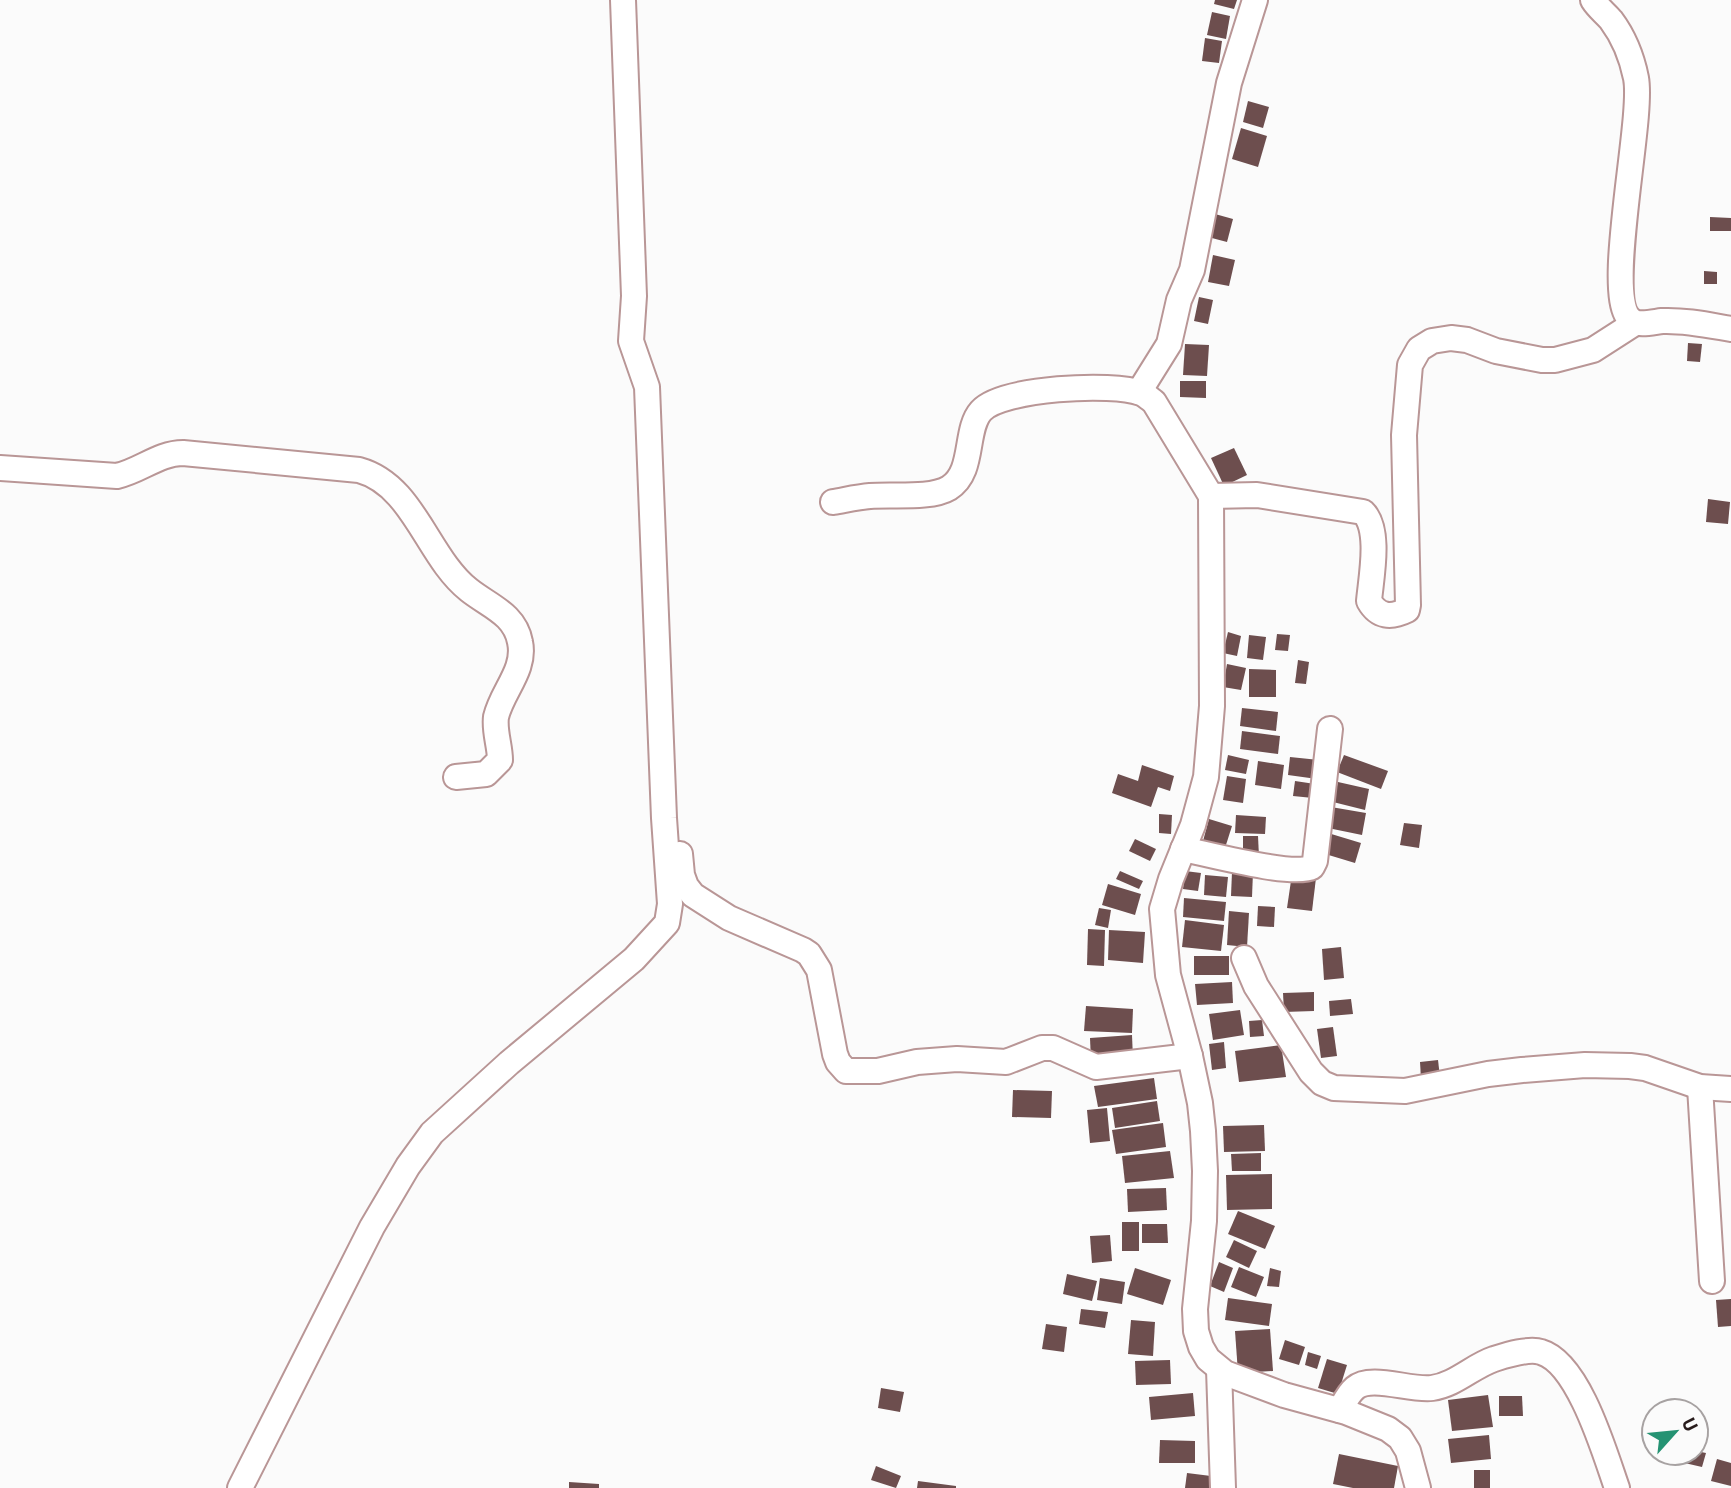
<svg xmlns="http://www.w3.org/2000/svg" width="1731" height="1488" font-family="Barlow,sans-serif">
  <rect width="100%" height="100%" fill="#fbfbfb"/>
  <g fill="#6d4e4e">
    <path d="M1215,0H1237L1234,9L1214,4Z"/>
    <path d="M1212,12L1230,16L1226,39L1207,35Z"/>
    <path d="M1205,38L1222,41L1219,63L1202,61Z"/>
    <path d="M1248,101L1269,107L1263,128L1243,122Z"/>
    <path d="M1241,128L1267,136L1258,167L1232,159Z"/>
    <path d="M1215,214L1233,219L1227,242L1208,237Z"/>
    <path d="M1710,217L1731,218V231H1710Z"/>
    <path d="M1213,255L1235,260L1229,286L1208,282Z"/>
    <path d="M1704,271L1717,272V284H1704Z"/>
    <path d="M1199,297L1213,300L1208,324L1194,321Z"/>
    <path d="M1688,343L1702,344L1700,362L1687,361Z"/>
    <path d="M1185,344L1209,345L1207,376L1183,375Z"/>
    <path d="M1180,381H1206V398L1180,397Z"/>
    <path d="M1234,448L1247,475L1224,486L1211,458Z"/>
    <path d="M1708,499L1730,502L1728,524L1706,522Z"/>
    <path d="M1228,632L1241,636L1237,656L1223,653Z"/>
    <path d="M1277,634L1290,635L1288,651L1275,650Z"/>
    <path d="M1249,635L1266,637L1263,660L1247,658Z"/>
    <path d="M1298,660L1309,662L1306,684L1295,683Z"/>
    <path d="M1227,664L1246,668L1241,690L1223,687Z"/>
    <path d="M1249,669L1276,670V697H1249Z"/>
    <path d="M1242,708L1278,712L1276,731L1240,726Z"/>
    <path d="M1242,731L1280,736L1278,754L1240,749Z"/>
    <path d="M1228,755L1249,760L1246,774L1225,770Z"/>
    <path d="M1344,755L1388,771L1381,789L1337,772Z"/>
    <path d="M1290,757L1319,760L1317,779L1288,775Z"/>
    <path d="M1258,761L1284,765L1281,789L1255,785Z"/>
    <path d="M1142,765L1174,776L1170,791L1158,787L1151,807L1112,793L1118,774L1138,781Z"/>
    <path d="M1227,776L1246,779L1243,803L1223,800Z"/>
    <path d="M1295,781L1315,784L1313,798L1293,796Z"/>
    <path d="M1338,782L1369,789L1365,810L1333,802Z"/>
    <path d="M1331,807L1366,813L1362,835L1328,828Z"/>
    <path d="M1159,814L1172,815L1171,834L1159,833Z"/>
    <path d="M1236,815L1266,817L1265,834L1235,833Z"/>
    <path d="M1209,819L1232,826L1225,848L1203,841Z"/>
    <path d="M1404,823L1422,825L1419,848L1400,845Z"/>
    <path d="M1328,833L1361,843L1355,863L1322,853Z"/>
    <path d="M1243,836H1258L1259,857L1243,858Z"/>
    <path d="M1135,839L1156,849L1150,861L1129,851Z"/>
    <path d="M1120,871L1143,881L1139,889L1116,879Z"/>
    <path d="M1185,871L1201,873L1198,891L1183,889Z"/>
    <path d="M1232,872H1253L1252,897L1231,896Z"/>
    <path d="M1292,874L1316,878L1312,911L1287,908Z"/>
    <path d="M1205,875L1228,877L1226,897L1204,895Z"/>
    <path d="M1108,884L1141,894L1135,915L1102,905Z"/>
    <path d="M1184,898L1226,902L1224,921L1183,917Z"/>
    <path d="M1258,906L1275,907L1274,927L1257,926Z"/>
    <path d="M1099,908L1111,910L1108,928L1095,925Z"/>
    <path d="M1229,911L1249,913L1247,947L1227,945Z"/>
    <path d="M1185,920L1224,925L1221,951L1182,947Z"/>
    <path d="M1088,929L1105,930L1104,966L1087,965Z"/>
    <path d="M1109,930L1145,932L1143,963L1108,960Z"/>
    <path d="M1341,947L1344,978L1324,980L1322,949Z"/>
    <rect x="1194" y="956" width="35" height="19"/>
    <path d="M1232,982L1233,1003L1197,1005L1195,984Z"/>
    <path d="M1314,992V1011L1284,1012L1283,993Z"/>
    <path d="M1351,999L1353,1014L1330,1016L1329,1001Z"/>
    <path d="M1086,1006L1133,1009L1132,1033L1084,1031Z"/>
    <path d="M1240,1010L1244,1035L1213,1040L1209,1014Z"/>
    <path d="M1262,1020L1264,1036L1250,1037L1249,1021Z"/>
    <path d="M1333,1027L1337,1056L1321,1058L1317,1029Z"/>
    <path d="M1132,1035L1133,1059L1091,1061L1090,1038Z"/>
    <path d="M1224,1042L1226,1068L1212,1070L1209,1044Z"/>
    <path d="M1281,1045L1286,1077L1239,1082L1235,1051Z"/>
    <path d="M1438,1060L1440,1077L1421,1079L1420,1062Z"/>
    <path d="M1154,1078L1157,1099L1098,1107L1094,1086Z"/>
    <path d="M1013,1090L1052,1091L1051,1118L1012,1117Z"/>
    <path d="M1157,1101L1160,1121L1115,1128L1112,1108Z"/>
    <path d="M1107,1108L1110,1141L1090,1143L1087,1110Z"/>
    <path d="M1163,1123L1166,1147L1116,1154L1112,1130Z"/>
    <path d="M1264,1125L1265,1151L1224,1152L1223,1126Z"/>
    <path d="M1170,1151L1174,1178L1125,1183L1122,1156Z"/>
    <path d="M1261,1153V1171H1232L1231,1154Z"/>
    <path d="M1272,1174V1209L1227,1210L1226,1175Z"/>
    <path d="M1166,1188L1167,1210L1128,1212L1127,1189Z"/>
    <path d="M1238,1211L1275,1226L1265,1249L1228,1234Z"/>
    <rect x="1122" y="1222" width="17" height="29"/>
    <path d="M1142,1224H1167L1168,1243H1142Z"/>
    <path d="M1110,1235L1112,1261L1092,1263L1090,1236Z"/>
    <path d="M1234,1240L1257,1251L1249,1268L1226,1257Z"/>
    <path d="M1219,1262L1233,1268L1224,1292L1210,1286Z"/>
    <path d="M1239,1267L1264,1277L1256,1297L1231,1287Z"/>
    <path d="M1135,1268L1171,1280L1163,1305L1127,1294Z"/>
    <path d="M1270,1268L1281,1271L1279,1287L1267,1286Z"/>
    <path d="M1067,1274L1097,1281L1092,1301L1063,1294Z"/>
    <path d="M1100,1278L1125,1282L1122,1304L1097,1300Z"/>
    <path d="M1228,1298L1272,1304L1269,1326L1225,1320Z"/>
    <path d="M1731,1299V1326L1718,1327L1716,1300Z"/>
    <path d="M1081,1309L1108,1312L1105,1328L1079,1324Z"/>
    <path d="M1131,1320L1155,1322L1153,1356L1128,1354Z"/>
    <path d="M1046,1324L1067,1327L1064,1352L1042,1349Z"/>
    <path d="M1270,1329L1273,1371L1238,1373L1235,1331Z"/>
    <path d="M1285,1340L1305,1347L1299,1365L1279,1359Z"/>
    <path d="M1308,1352L1321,1356L1317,1369L1305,1365Z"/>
    <path d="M1327,1359L1347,1365L1338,1394L1318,1388Z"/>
    <path d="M1170,1360L1171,1384L1136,1385L1135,1361Z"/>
    <path d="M881,1388L904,1392L900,1412L878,1408Z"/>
    <path d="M1193,1393L1195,1416L1151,1420L1149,1397Z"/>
    <path d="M1488,1395L1493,1427L1452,1431L1448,1400Z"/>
    <path d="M1499,1396H1522L1523,1416H1499Z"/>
    <path d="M1489,1435L1491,1459L1451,1463L1448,1439Z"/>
    <path d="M1160,1440L1195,1441V1463H1159Z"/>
    <path d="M1696,1451L1706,1453L1702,1467L1676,1461L1678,1453H1696Z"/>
    <path d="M1339,1454L1398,1466L1394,1488H1353L1333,1484Z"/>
    <path d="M1717,1459L1731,1463V1486L1711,1481Z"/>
    <path d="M876,1466L901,1476L896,1488L871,1480Z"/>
    <rect x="1474" y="1470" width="16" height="18"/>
    <path d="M1187,1473L1211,1476L1209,1488H1185Z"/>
    <path d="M918,1481L956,1486V1488H917Z"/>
    <path d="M569,1482L599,1484V1488H569Z"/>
  </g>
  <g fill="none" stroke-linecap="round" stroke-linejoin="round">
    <g stroke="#b99696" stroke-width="28">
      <g id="minor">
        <path d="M1593,0C1598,8 1605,13 1611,20C1623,36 1632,58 1636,78C1644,120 1602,299 1631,320C1638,326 1653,322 1662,321C1685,320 1708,325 1731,329"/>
        <path d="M1139,392L1169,344L1179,300L1192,270L1229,83L1255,0"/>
        <path d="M0,468L117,476C140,471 159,453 183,453L359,470C414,485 427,557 469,590C489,606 515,614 520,642C526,670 502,691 496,717C494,731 500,746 500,760L486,774L456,777"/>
        <path d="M1211,496L1257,495L1363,512C1381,529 1371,578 1369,601C1378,617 1391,618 1407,610L1408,605L1404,435L1410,365L1419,349L1432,341L1451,338L1467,340L1496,351L1542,360H1555L1593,350L1635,323"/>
        <path d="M833,502C845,500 858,497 870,496C891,494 931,499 949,488C975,472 964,430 981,411C1001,388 1113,382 1141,393C1146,395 1150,399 1154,402L1211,496L1212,706L1206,777L1193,825L1171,879L1162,909L1168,975L1190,1056L1200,1103L1203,1131L1205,1171L1204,1221L1195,1309L1196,1331L1201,1347L1208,1359L1225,1373L1284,1395L1346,1412L1388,1429L1400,1438L1408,1451L1418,1488"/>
        <path d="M1183,849C1208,854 1293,877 1312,867L1315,861L1330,729"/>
        <path d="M680,854L682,875L686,886L693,895L729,918L803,950L809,954L819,970L835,1054L838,1062L846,1071H878L917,1062L957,1059L1006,1062L1042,1048H1053L1096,1067L1190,1056"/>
        <path d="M1244,958L1256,986L1311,1072L1322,1083L1334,1088L1405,1091L1488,1074L1522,1070L1585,1065L1630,1066L1645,1068L1700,1087L1731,1089"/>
        <path d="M1700,1087L1712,1281"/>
        <path d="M1219,1369L1223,1488"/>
        <path d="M1340,1410C1344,1403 1348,1394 1355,1388C1371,1374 1410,1391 1432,1388C1455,1385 1473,1366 1494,1359C1507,1355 1529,1348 1541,1352C1579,1363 1605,1454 1617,1488"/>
        <path d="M240,1488L372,1227L408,1166L432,1133L509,1063L634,959L667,923L670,904L664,818L647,387L631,341L634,296L623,0"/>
      </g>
    </g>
    <use href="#minor" stroke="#fff" stroke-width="24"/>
  </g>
  <g transform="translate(1675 1432) rotate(63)"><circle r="33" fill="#fbfbfb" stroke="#a7a2a2" stroke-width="2"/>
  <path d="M0-5L12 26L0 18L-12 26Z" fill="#259373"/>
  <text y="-10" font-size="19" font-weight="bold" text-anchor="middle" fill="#291c1c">U</text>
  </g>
</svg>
